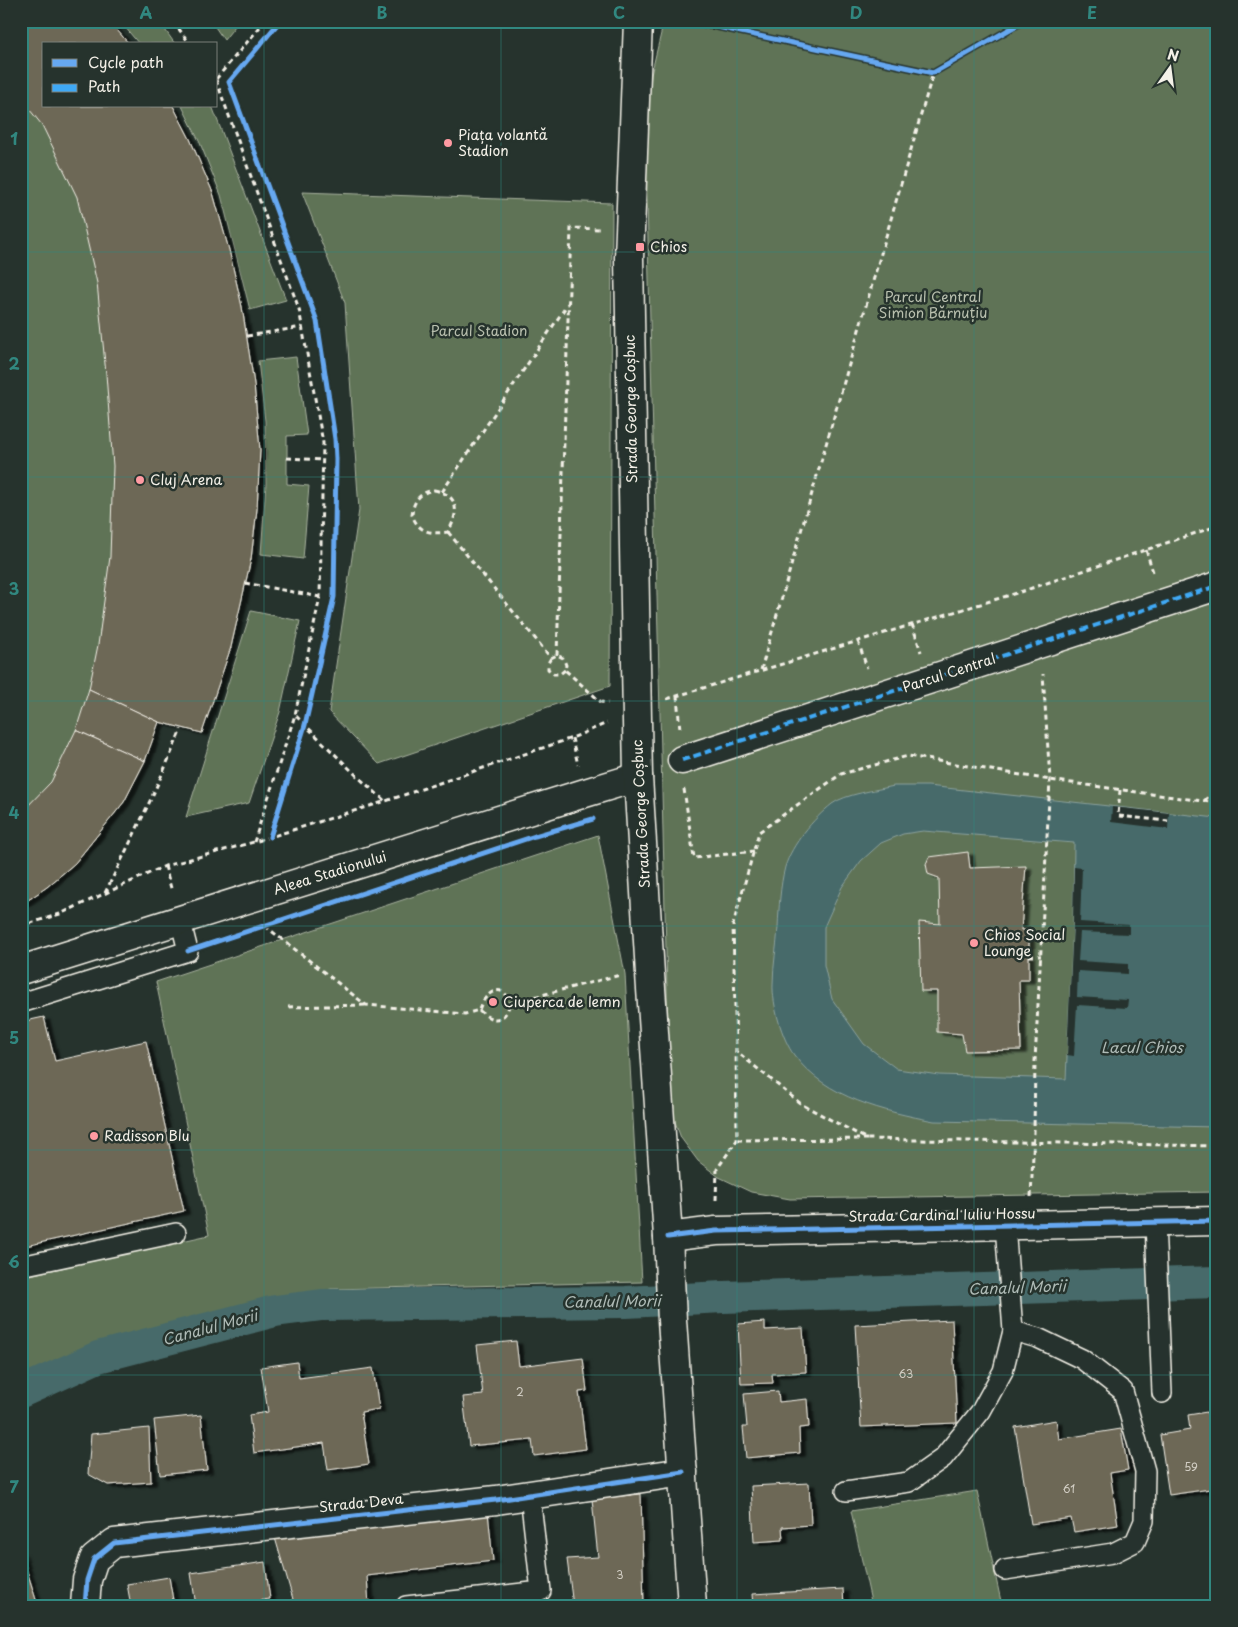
<svg xmlns="http://www.w3.org/2000/svg" width="1238" height="1627" font-family="'Playpen Sans',sans-serif">
  <defs>
    <filter id="shadow"><feDropShadow dx="5.5" dy="3" stdDeviation="1" flood-color="#0009"/></filter>
  </defs>
  <rect width="100%" height="100%" fill="#26332d"/>
  <filter id="ink" filterUnits="userSpaceOnUse"><feTurbulence type="fractalNoise" baseFrequency=".02" numOctaves="2"/><feDisplacementMap in="SourceGraphic" scale="10" xChannelSelector="R" yChannelSelector="G"/><feConvolveMatrix kernelMatrix="1 2 1 2 8 2 1 2 1" color-interpolation-filters="sRGB"/></filter>
  <g filter="url(#ink)">
    <g fill="#5e7356" stroke="#a9b29f">
      <path d="M21,21H109L129,44H44V106H173L190,139L213,193L229,250L242,306L254,384L260,450L257,509L251,559L231,647L202,733L158,722L145,761L124,802L75,863L47,887L21,905Z"/>
      <path d="M120,21H159L175,44H139Z"/>
      <path d="M211,21H239L224,40Z"/>
      <path d="M664,21H1217V1192L790,1199L751,1192L719,1177L698,1161L681,1138L670,1108L646,161L647,124L651,75Z"/>
      <path d="M182,106H212L286,300L250,310L221,195L200,143Z"/>
      <path d="M302,192L612,203L610,686L379,764L329,712L359,510L345,303Z"/>
      <path d="M296,357L307,435L287,436V484L309,486L303,559L261,554L266,484L265,421L258,361Z"/>
      <path d="M251,611L300,621L280,712L249,803L186,817Z"/>
      <path d="M598,835L625,974L642,1282L331,1289L227,1310L116,1339L21,1377V1277L209,1235L156,982Z"/>
      <path d="M977,1491L1002,1606H872L851,1511Z"/>
    </g>
    <path fill="#476b6b" stroke="#8ca19d" fill-rule="evenodd" d="M894,786H928L1217,818V1127L934,1121C886,1112 825,1098 794,1055C782,1039 772,1004 773,984C773,965 777,946 778,927C779,908 780,886 785,867C792,844 813,819 832,804C845,794 877,790 894,786ZM923,831L1074,843L1073,922L1066,1079L939,1075L897,1069L864,1044L832,999L824,965V927L842,887L861,861L881,843L903,834Z"/>
    <g fill="#26332d">
      <path d="M1112,807L1169,813L1168,829L1111,822Z"/>
      <path d="M1074,867L1082,868L1080,922L1129,925V934L1080,932L1078,961L1128,964V974L1078,971L1077,997L1128,1000L1127,1008L1077,1005L1074,1056L1067,1055L1073,922Z"/>
    </g>
    <g fill="none" stroke-linecap="round" stroke-linejoin="round">
      <path stroke="#476b6b" stroke-width="32" d="M21,1392L98,1357L275,1311L322,1305L626,1302L723,1297L1217,1282"/>
    </g>
    <g fill="#6d6756" stroke="#f4f1e8" filter="url(#shadow)">
      <path d="M21,21H109L117,30L129,44H44V106H173L190,139L213,193L229,250L242,307L254,384L260,450L257,509L251,559L231,647L202,733L159,722L89,689L98,645L110,557L113,466L106,374L97,283L77,197L42,125L21,99Z"/>
      <path d="M89,689L159,722L145,761L76,730Z"/>
      <path d="M76,730L145,761L124,802L75,863L47,887L21,905V813L51,782Z"/>
      <path d="M968,852L970,868L1026,866L1021,930H1029V980H1019L1021,1050L965,1051L962,1034L937,1032V991H921L919,922L940,924L939,878L928,874L926,864L929,857Z"/>
      <path d="M44,1017L55,1061L146,1041L184,1211L21,1247V1022Z"/>
      <path d="M952,1320L957,1423L861,1427L855,1325Z"/>
      <path d="M765,1322V1330L803,1328L806,1372L772,1374L773,1383L741,1384L738,1324Z"/>
      <path d="M516,1341L519,1366L583,1358L587,1391L579,1392L586,1449L534,1456L532,1440L469,1446L463,1397L483,1395L477,1345Z"/>
      <path d="M297,1362L299,1378L373,1368L379,1409L361,1412L369,1464L328,1470L324,1443L254,1453L249,1415L268,1412L261,1367Z"/>
      <path d="M778,1391L779,1402L807,1399L809,1427L799,1428L800,1453L746,1458L743,1427H747L744,1394Z"/>
      <path d="M1207,1412L1211,1442L1216,1441L1217,1446V1488L1169,1495L1160,1435L1190,1430L1188,1415Z"/>
      <path d="M201,1415L207,1470L160,1475L154,1420Z"/>
      <path d="M1056,1420L1059,1439L1121,1429L1128,1470L1110,1473L1118,1525L1074,1532L1071,1518L1031,1524L1015,1427Z"/>
      <path d="M149,1428L151,1482L108,1485L88,1474L91,1434Z"/>
      <path d="M809,1483L811,1525L782,1527L783,1540L754,1542L751,1486Z"/>
      <path d="M641,1494L644,1606H573L567,1559L598,1557L592,1499Z"/>
      <path d="M488,1512L493,1561L367,1576L369,1606H295L273,1531Z"/>
      <path d="M21,1552L38,1606H21Z"/>
      <path d="M265,1562L270,1599L225,1606H196L191,1573Z"/>
      <path d="M169,1577L174,1606H131L127,1584Z"/>
      <path d="M843,1589L844,1606H753L752,1594Z"/>
    </g>
    <g fill="none" stroke-linecap="round" stroke-linejoin="round">
      <g stroke="#f4f1e8" stroke-width="22">
        <g id="service">
          <path d="M21,1003L188,951L180,919"/>
          <path d="M1155,1222L1162,1393"/>
          <path d="M21,1266L176,1233"/>
          <path d="M846,1491L909,1482L943,1458L981,1411L1003,1371L1013,1331L1005,1225"/>
          <path d="M1005,1570L1113,1553L1135,1542L1144,1521L1145,1471L1123,1391L1082,1359L1038,1338L1013,1331"/>
          <path d="M406,1606L541,1591L530,1495"/>
        </g>
      </g>
      <g stroke="#f4f1e8" stroke-width="31">
        <path id="pedestrian" d="M682,760L1217,586"/>
      </g>
      <g stroke="#f4f1e8" stroke-width="31">
        <g id="minor">
          <path d="M21,970L585,793L638,777"/>
          <path d="M85,1606L87,1580L94,1559L114,1543L496,1500L683,1472"/>
        </g>
      </g>
      <g stroke="#f4f1e8" stroke-width="31">
        <path id="tertiary" d="M668,1237L716,1231L1217,1221"/>
      </g>
      <g stroke="#f4f1e8" stroke-width="31">
        <path id="secondary" d="M638,21L629,258L638,777L650,974L668,1237L672,1320L692,1606"/>
      </g>
      <g stroke="#f4f1e8" stroke-width="3" stroke-dasharray="5 4" stroke-linecap="butt">
        <path d="M173,21L190,44"/>
        <path d="M216,79L265,21"/>
        <path d="M216,80L299,309L323,443L320,597L295,715L254,842"/>
        <path d="M247,336L302,327"/>
        <path d="M287,458L323,460"/>
        <path d="M434,490C460,495 459,513 448,532C431,534 419,533 412,515C413,501 420,492 434,490Z"/>
        <path d="M442,492L569,302"/>
        <path d="M448,532L551,658"/>
        <path d="M1146,550L1154,575"/>
        <path d="M245,583L320,597"/>
        <path d="M912,624L921,652"/>
        <path d="M858,641L867,668"/>
        <path d="M557,655L571,228L601,229"/>
        <path d="M551,658L557,655L563,658L566,665L565,670L601,702L608,703"/>
        <path d="M551,658L548,663V669L554,674H560L565,670"/>
        <path d="M761,670L933,73"/>
        <path d="M677,696L680,730"/>
        <path d="M667,699L1020,592L1217,526"/>
        <path d="M296,716L357,776L385,801"/>
        <path d="M572,738L578,765"/>
        <path d="M684,789L694,858L754,851"/>
        <path d="M1120,790L1118,816L1168,821"/>
        <path d="M1204,801L1217,788"/>
        <path d="M1217,803L1050,780L908,756L841,774L759,832L733,925L736,1051L801,1104L867,1139L1217,1146"/>
        <path d="M165,866L172,892"/>
        <path d="M105,893C132,839 159,785 181,729"/>
        <path d="M21,926L60,914L165,866L254,842L386,801L572,738L607,723"/>
        <path d="M265,926L366,1005L465,1014L479,1010C484,993 503,980 510,1003L620,975"/>
        <path d="M1029,956H1041"/>
        <path d="M288,1007L365,1005"/>
        <path d="M479,1010C492,1023 505,1023 510,1003"/>
        <path d="M737,1140L867,1139"/>
        <path d="M1031,1197L1034,1133L1035,1061L1050,780L1043,674"/>
        <path d="M716,1200L717,1169L737,1140L736,1051"/>
      </g>
      <use href="#service" stroke="#26332d" stroke-width="19"/>
      <use href="#pedestrian" stroke="#26332d" stroke-width="28"/>
      <use href="#minor" stroke="#26332d" stroke-width="28"/>
      <use href="#tertiary" stroke="#26332d" stroke-width="28"/>
      <use href="#secondary" stroke="#26332d" stroke-width="28"/>
      <path stroke="#3fa9f5" stroke-width="4" stroke-dasharray="8 4" stroke-linecap="butt" d="M682,760L1217,586"/>
      <g stroke="#26332d" stroke-width="8">
        <g id="cycleway">
          <path d="M689,21L933,73L1024,21"/>
          <path d="M270,837L305,725L334,597L336,459L335,439L317,321L229,82L280,21"/>
          <path d="M188,951L535,836L593,819"/>
          <path d="M668,1237L716,1231L1217,1221"/>
          <path d="M85,1606L87,1580L94,1559L114,1543L496,1500L683,1472"/>
        </g>
      </g>
      <use href="#cycleway" stroke="#66a8f1" stroke-width="5"/>
    </g>
  </g>
  <path fill="none" stroke="#318880" stroke-width="1" stroke-opacity="0.55" d="M264,21V1606M501,21V1606M737,21V1606M974,21V1606M21,252H1217M21,477H1217M21,701H1217M21,926H1217M21,1150H1217M21,1375H1217"/>
  <g fill="#ff9aa2" stroke="#26332d" stroke-width="2">
    <circle cx="448" cy="143" r="5"/>
    <rect x="635" y="242" width="10" height="10" rx="2.5"/>
    <circle cx="140" cy="480" r="5"/>
    <circle cx="974" cy="943" r="5"/>
    <circle cx="493" cy="1002" r="5"/>
    <circle cx="94" cy="1136" r="5"/>
  </g>
  <g text-anchor="middle" stroke-width="5" stroke-linejoin="round" paint-order="stroke">
    <g font-size="11" fill="#d2cec4">
      <text x="906" y="1378">63</text>
      <text x="520" y="1396">2</text>
      <text x="1191" y="1471">59</text>
      <text x="1069" y="1493">61</text>
      <text x="620" y="1579">3</text>
    </g>
    <g font-size="14" fill="#f4f1e8" stroke="#26332d" text-anchor="start">
      <text x="458" y="140">Piața volantă<tspan x="458" dy="16">Stadion</tspan></text>
      <text x="650" y="252">Chios</text>
      <text x="150" y="485">Cluj Arena</text>
      <text x="984" y="940">Chios Social<tspan x="984" dy="16">Lounge</tspan></text>
      <text x="503" y="1007">Ciuperca de lemn</text>
      <text x="104" y="1141">Radisson Blu</text>
    </g>
    <g font-size="14" fill="#b8bfae" stroke="#26332d">
      <text x="933" y="302">Parcul Central<tspan x="933" dy="16">Simion Bărnuțiu</tspan></text>
      <text x="479" y="336">Parcul Stadion</text>
    </g>
    <g font-size="14" fill="#f4f1e8" stroke="#26332d">
      <text transform="translate(631 409) rotate(-91)" y="5">Strada George Coșbuc</text>
      <text transform="translate(949 673) rotate(-18)" y="5">Parcul Central</text>
      <text transform="translate(641 814) rotate(-93)" y="5">Strada George Coșbuc</text>
      <text transform="translate(330 873) rotate(-17)" y="5">Aleea Stadionului</text>
      <text transform="translate(942 1215) rotate(-1)" y="5">Strada Cardinal Iuliu Hossu</text>
      <text transform="translate(361 1503) rotate(-6)" y="5">Strada Deva</text>
    </g>
    <g font-size="15" font-style="italic" fill="#afbbb6" stroke="#26332d">
      <text x="1142" y="1053">Lacul Chios</text>
      <text transform="translate(1017 1288) rotate(-2)" y="5">Canalul Morii</text>
      <text transform="translate(612 1302) rotate(-1)" y="5">Canalul Morii</text>
      <text transform="translate(210 1328) rotate(-15)" y="5">Canalul Morii</text>
    </g>
  </g>
  <rect width="1238" height="1627" fill="none" stroke="#26332d" stroke-width="55"/>
  <rect x="42" y="42" width="175" height="65" fill="#26332d" stroke="#787f78"/>
  <rect x="52" y="59" width="25" height="8" fill="#66a8f1" stroke="#787f78"/>
  <text x="88" y="68" font-size="15" fill="#f4f1e8">Cycle path</text>
  <rect x="52" y="84" width="25" height="8" fill="#3fa9f5" stroke="#787f78"/>
  <text x="88" y="92" font-size="15" fill="#f4f1e8">Path</text>
  <g transform="translate(1170 68) rotate(14)" stroke="#26332d" stroke-width="4" paint-order="stroke">
  <path d="M0-4L9 19L0 12L-9 19Z" fill="#f4f1e8"/>
  <text y="-8" font-size="14" font-weight="bold" text-anchor="middle" fill="#f4f1e8">N</text>
  </g>
  <rect x="28" y="28" width="1182" height="1572" fill="none" stroke="#318880" stroke-width="2"/>
  <g font-size="16" text-anchor="middle" font-weight="bold" fill="#318880">
    <text x="146" y="19">A</text>
    <text x="382" y="19">B</text>
    <text x="619" y="19">C</text>
    <text x="856" y="19">D</text>
    <text x="1092" y="19">E</text>
    <text x="14" y="145">1</text>
    <text x="14" y="370">2</text>
    <text x="14" y="595">3</text>
    <text x="14" y="819">4</text>
    <text x="14" y="1044">5</text>
    <text x="14" y="1268">6</text>
    <text x="14" y="1493">7</text>
  </g>
</svg>
